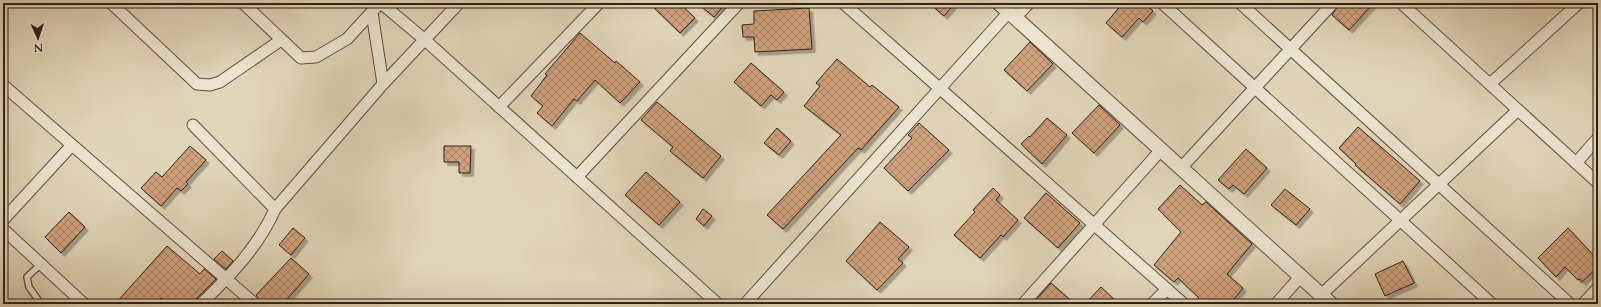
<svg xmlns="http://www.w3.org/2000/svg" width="1601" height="307" font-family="Cardo,serif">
  <defs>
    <pattern id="building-cross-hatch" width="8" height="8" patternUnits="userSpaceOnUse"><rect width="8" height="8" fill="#cfa17c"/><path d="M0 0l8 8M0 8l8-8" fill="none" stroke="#a88364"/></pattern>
    <filter id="shadow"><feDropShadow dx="3.5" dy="3.5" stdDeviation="0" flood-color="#0004"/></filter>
  </defs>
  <rect width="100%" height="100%" fill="#e1d5b8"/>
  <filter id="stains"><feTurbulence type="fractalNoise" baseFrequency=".005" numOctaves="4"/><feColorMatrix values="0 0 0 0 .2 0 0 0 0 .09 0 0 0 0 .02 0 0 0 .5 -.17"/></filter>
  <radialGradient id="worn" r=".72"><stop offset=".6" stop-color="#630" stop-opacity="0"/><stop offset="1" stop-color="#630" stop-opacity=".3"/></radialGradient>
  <g fill="url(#building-cross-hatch)" stroke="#2c2113" filter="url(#shadow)">
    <path d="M649,3H679L695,18L680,33Z"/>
    <path d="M697,3H726L714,17Z"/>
    <path d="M929,3H955L944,16Z"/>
    <path d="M1123,3H1144L1153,11L1143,22L1139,18L1122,37L1106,23Z"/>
    <path d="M1340,3H1374L1349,30L1332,15Z"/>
    <path d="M809,8L812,49L755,52L754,37H743L742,25L754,24V11Z"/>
    <path d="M580,33L615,63L616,61L640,82L620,103L595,80L577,101L574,99L552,126L537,113L543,106L531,96L547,75L545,74Z"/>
    <path d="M1030,42L1053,64L1027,91L1004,70Z"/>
    <path d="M837,59L870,87L872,85L899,107L861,150L858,148L783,229L767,215L841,135L804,106L820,86L816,83Z"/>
    <path d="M751,63L784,92L777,100L771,95L761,106L734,82Z"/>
    <path d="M657,102L721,156L703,178L670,151L673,147L641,120Z"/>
    <path d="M1099,105L1120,125L1094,153L1072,133Z"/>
    <path d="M1047,118L1067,135L1042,164L1021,144L1029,136L1030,137Z"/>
    <path d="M919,123L949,150L908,191L884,168L912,138L908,135Z"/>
    <path d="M1358,127L1420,181L1400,204L1355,165L1356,164L1339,148Z"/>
    <path d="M777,128L791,141L779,155L764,143Z"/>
    <path d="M190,146L206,160L186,182L188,184L181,191L177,188L161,206L141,188L156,172L162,177Z"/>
    <path d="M444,146H471L470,173H459V162H444Z"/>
    <path d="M1246,149L1267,168L1244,194L1233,185L1229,189L1218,180Z"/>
    <path d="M646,172L680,202L659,225L625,195Z"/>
    <path d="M1180,185L1202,205L1206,202L1252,244L1227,274L1243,288L1230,304H1194L1199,298L1178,278L1174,282L1154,265L1181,232L1158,209Z"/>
    <path d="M993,188L1000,195L996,200L1018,220L1003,237L1001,235L980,258L954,235L975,212L973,210Z"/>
    <path d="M1285,189L1310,209L1296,225L1271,205Z"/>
    <path d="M1046,193L1080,223L1058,248L1024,218Z"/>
    <path d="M703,209L712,216L704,226L696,219Z"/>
    <path d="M69,212L85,227L61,253L45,237Z"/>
    <path d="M880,222L909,247L898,259L903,263L877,290L846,261Z"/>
    <path d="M293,228L305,238L291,255L279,245Z"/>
    <path d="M1568,228L1598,260V267L1582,282L1580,279L1578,280L1565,267L1556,277L1538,258Z"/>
    <path d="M167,246L200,274L204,269L216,279L196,299L194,304H168L161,298L156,304H115Z"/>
    <path d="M222,251L233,261L226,269L214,259Z"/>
    <path d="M291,258L309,274L283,304H262L256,295Z"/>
    <path d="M1403,261L1414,283L1385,296L1375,274Z"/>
    <path d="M1051,283L1075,304H1032Z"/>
    <path d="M1101,287L1119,304H1085Z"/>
  </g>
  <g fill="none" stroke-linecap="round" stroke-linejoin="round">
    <g stroke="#594e3c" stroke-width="8">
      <path id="service" d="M41,304L29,287L27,277L41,264"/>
    </g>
    <g stroke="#594e3c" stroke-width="13">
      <g id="minor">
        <path d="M111,3L197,84L210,85L220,82L281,40"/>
        <path d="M243,3L301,58L316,57L347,39L380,3"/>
        <path d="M381,3L425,40L718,304"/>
        <path d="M843,3L1184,304"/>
        <path d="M1162,3L1492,304"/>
        <path d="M1240,3L1570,304"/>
        <path d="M1401,3L1598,183"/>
        <path d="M372,13L383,84"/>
        <path d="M1015,18L1029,3"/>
        <path d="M1490,84L1579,3"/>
        <path d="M3,85L255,304"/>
        <path d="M499,107L599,3"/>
        <path d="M193,125L275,209"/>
        <path d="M1576,163L1598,138"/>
        <path d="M1181,168L1333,3"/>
        <path d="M577,177L739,3"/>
        <path d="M3,220L72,145"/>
        <path d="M3,229L84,304"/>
        <path d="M1321,295L1518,110"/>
        <path d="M201,304C230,276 259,246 275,209L383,84L459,3"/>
        <path d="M745,304L1009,12"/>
        <path d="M1023,304L1161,150"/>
        <path d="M1152,304L1167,289"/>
        <path d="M1276,304L1301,276"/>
        <path d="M1583,304L1598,288"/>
      </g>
    </g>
    <g stroke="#594e3c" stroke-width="16">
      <path id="tertiary" d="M999,3L1331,304"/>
    </g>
    <use href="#service" stroke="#ece4d1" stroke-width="5.5"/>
    <use href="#minor" stroke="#ece4d1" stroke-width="11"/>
    <use href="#tertiary" stroke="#ece4d1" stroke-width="14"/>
  </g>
  <rect width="1601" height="307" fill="none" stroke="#e1d5b8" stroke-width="16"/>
  <rect x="4" y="4" width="1593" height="299" fill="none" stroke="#2c2113" stroke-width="2"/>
  <rect x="8" y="8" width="1585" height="291" fill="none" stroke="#2c2113"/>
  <g transform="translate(38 38) rotate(177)" stroke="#ece4d1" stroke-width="3" paint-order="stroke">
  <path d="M0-3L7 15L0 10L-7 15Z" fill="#2c2113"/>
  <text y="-6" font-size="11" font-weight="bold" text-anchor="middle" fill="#2c2113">N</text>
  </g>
  <rect width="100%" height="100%" filter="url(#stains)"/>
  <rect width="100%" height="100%" fill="url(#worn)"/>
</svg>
